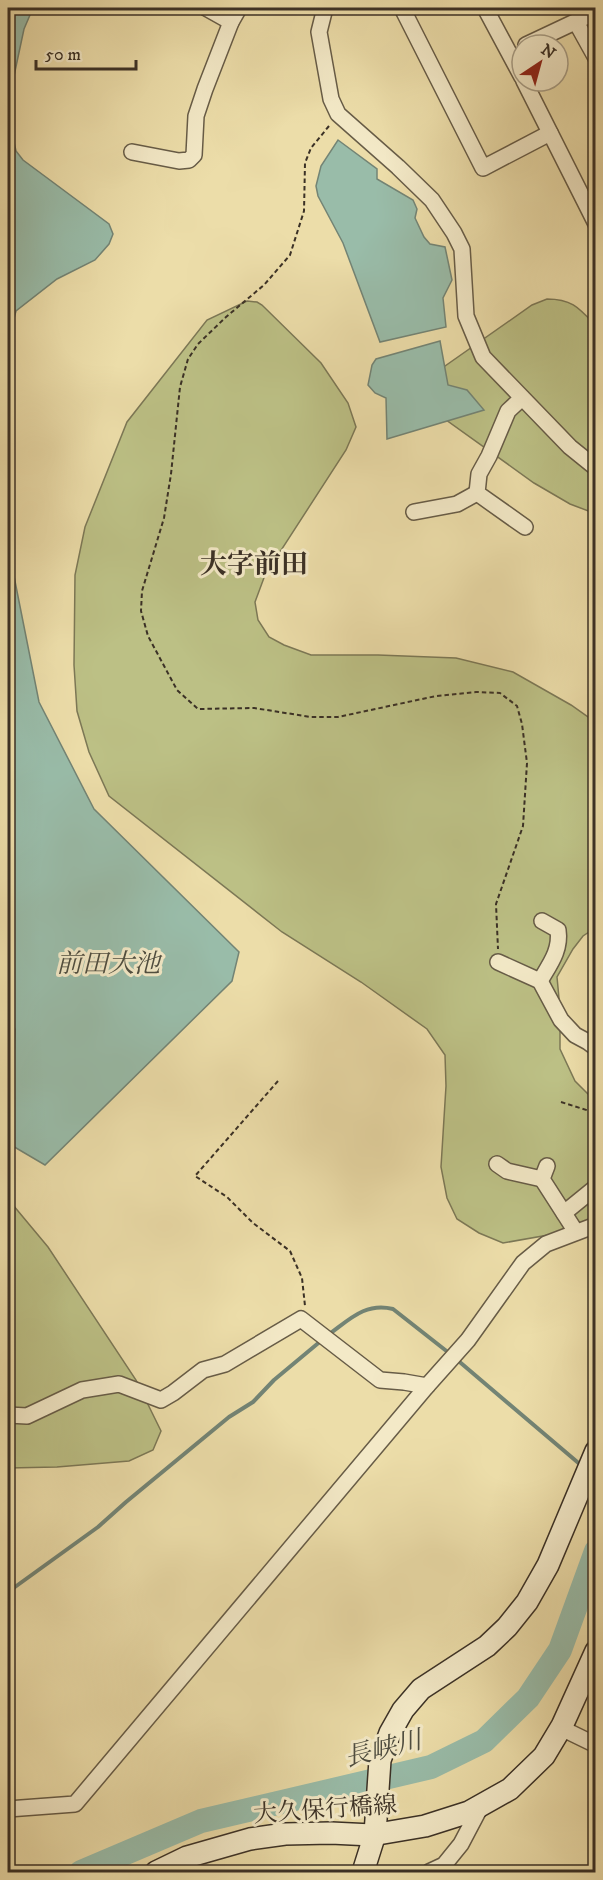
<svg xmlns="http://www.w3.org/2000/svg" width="603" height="1880" font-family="'IM FELL DW Pica','Noto Serif JP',serif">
  <rect width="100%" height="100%" fill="#ecdda9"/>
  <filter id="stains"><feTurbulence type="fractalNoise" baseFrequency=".00333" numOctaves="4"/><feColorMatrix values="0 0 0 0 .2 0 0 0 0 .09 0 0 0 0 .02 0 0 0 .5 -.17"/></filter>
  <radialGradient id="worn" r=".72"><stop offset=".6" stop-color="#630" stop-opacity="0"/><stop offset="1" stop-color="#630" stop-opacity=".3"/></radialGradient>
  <g fill="#bcc085" stroke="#7c7856" stroke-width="1.5">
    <path d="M547,299C572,299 579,308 595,325V511L591,512L570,504L534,483L442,417L428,378L532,305Z"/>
    <path d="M247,301L257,302L262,305L321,363L348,403L356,427L346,450L265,575L255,602L258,620L269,637L284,645L311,655H378L456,658L513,672L571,705L595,722V928L583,936L573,949L557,977L560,1009V1049L575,1081L595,1101V1232L571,1231L503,1243L479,1233L457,1219L447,1198L441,1167L446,1086L445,1055L427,1029L361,982L282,932L109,796L89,752L77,711L74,665L75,575L85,527L127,422L207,320Z"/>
    <path d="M8,1199L48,1247L136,1380L161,1431L153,1450L129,1461L57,1467L8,1468Z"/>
  </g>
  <g fill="#99bca9" stroke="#738475" stroke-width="1.5">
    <path d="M8,8H33L24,29L8,104Z"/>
    <path d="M8,117L16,151L23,160L109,224L113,234L109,244L95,260L57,279L16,311L8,340Z"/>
    <path d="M338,140L377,169V179L413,200L417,209L415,218L424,237L430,244L445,247L452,280L443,298L446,327L380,342L343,243L318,196L316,186L321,166Z"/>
    <path d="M440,341L448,385L467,390L484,410L387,439L386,398L375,393L368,385L372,365L376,359Z"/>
    <path d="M8,546L39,702L94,809L239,952L232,981L45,1165L11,1145L15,1029L8,1021Z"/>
  </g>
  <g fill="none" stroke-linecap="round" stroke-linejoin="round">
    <g stroke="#738475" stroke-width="4">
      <path d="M328,1335C349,1320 365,1302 393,1309L449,1353"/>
      <path d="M455,1358L582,1466"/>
      <path d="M8,1592L98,1527L126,1502L229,1417L253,1402L274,1380L322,1340"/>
    </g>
    <path stroke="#99bca9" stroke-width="24" d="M81,1872L201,1821L431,1767L484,1741L528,1698L560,1650L596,1551"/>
    <g stroke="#675c47" stroke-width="18">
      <g id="street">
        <path d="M206,8L231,22"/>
        <path d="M325,8L319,32L331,99L338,114L398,167L432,200L454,233L462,249L466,316L483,357L570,447L596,468"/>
        <path d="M402,8L483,168L550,133"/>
        <path d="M485,8L522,77"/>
        <path d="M576,22L596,58"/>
        <path d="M526,45L596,12"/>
        <path d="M524,81L596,224"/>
        <path d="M132,152L179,161L189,160L194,155L196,116L205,89L231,22L239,8"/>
        <path d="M522,398L508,411L489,456L479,474L477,493L525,527"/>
        <path d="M414,512L457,504L477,493"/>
        <path d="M498,962L540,981L561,1020L575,1035L588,1042L596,1048"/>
        <path d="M540,981C550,964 561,950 558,930L542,921"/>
        <path d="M497,1164L507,1171L542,1179"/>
        <path d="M547,1166L542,1179L576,1232"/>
        <path d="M564,1213L596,1187"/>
        <path d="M8,1415L27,1416L82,1390L119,1384L161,1400L173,1393L203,1370L225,1364L301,1319L380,1380L404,1382L427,1386"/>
        <path d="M561,1728L596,1745"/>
        <path d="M8,1809L75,1804L427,1386L468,1340L523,1263L546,1244L596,1225"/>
        <path d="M429,1872L444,1865L461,1844L481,1806"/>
      </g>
    </g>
    <g stroke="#3b3126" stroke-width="24">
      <g id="secondary">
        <path d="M156,1872L187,1857L250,1839L285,1834L331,1833L372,1835L425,1826L469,1812L510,1789L544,1756L562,1726L596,1651"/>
        <path d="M363,1872L375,1834L380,1760L390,1733L403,1710L421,1689L487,1646L507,1627L527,1602L548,1565L596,1451"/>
      </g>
    </g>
    <g stroke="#3b3126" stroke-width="2" stroke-dasharray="4.5 3" stroke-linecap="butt">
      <path d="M329,126L311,148L305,163L304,211L290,255L264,285L226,317L198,344L188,359L180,387L171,474L164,518L142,591L141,611L148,636L177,690L198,709L254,708L311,717H338L436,696L476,692L500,693L517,706L522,724L527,763L523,826L496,904L498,949"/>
      <path d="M278,1081L195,1176L227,1197L253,1223L290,1251L302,1278L305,1306"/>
      <path d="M561,1102L596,1113"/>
    </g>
    <use href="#street" stroke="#f3e9c7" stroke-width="15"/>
    <use href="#secondary" stroke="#f3e9c7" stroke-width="21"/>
  </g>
  <g text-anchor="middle" stroke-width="6" stroke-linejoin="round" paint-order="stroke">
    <g font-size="24" fill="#3b3126" stroke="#f3e9c7">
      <text transform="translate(325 1809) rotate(-4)" y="8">大久保行橋線</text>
    </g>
    <g font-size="26" font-style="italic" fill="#4e4d40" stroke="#f3e9c7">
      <text x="108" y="972">前田大池</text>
      <text transform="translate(383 1748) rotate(-14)" y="9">長峡川</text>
    </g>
    <g font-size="27" font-weight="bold" fill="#3b3126" stroke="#f3e9c7">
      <text x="254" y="573">大字前田</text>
    </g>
  </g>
  <rect width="603" height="1880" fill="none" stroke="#ecdda9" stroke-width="30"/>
  <rect x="9" y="9" width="585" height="1862" fill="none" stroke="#3b3126" stroke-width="3"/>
  <rect x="15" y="15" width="573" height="1850" fill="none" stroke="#3b3126" stroke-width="1.5"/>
  <g transform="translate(540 63) rotate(36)"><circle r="28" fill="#f3e9c7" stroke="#a99f87" stroke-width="1.5"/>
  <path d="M0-4.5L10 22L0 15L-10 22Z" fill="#8f2418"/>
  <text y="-9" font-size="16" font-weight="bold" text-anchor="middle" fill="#3b3126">N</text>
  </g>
  <path d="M36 60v9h100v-9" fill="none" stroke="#3b3126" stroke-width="3"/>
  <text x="45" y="60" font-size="18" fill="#3b3126" stroke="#f3e9c7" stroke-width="4.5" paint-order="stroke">50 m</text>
  <rect width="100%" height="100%" filter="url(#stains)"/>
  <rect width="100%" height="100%" fill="url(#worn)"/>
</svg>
